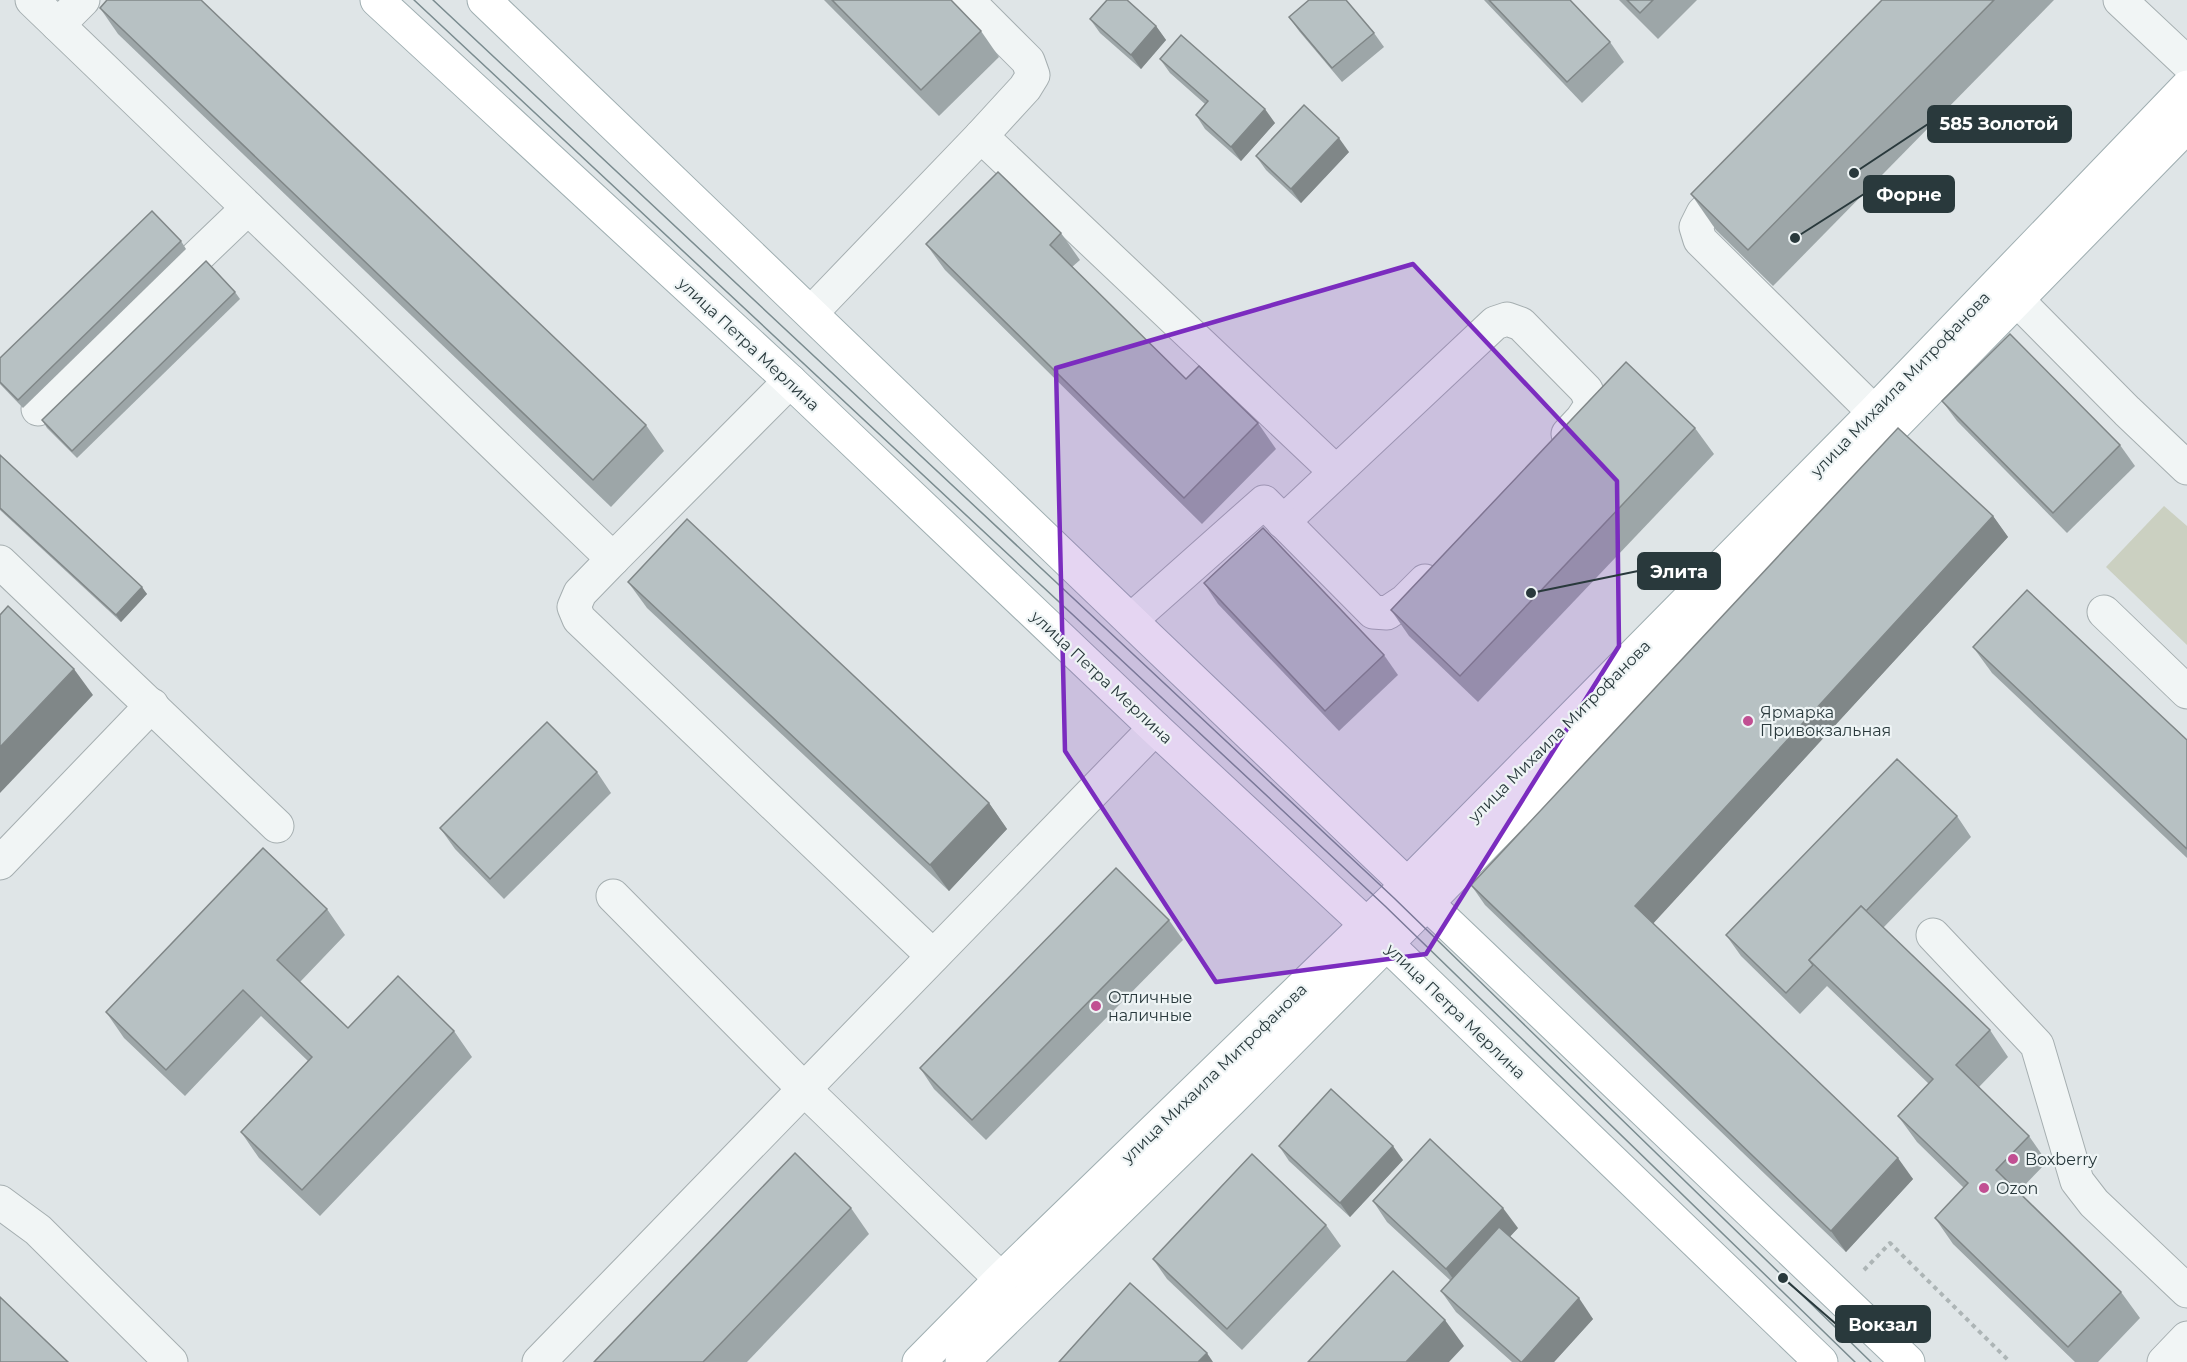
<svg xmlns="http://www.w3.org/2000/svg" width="2187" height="1362" font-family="Montserrat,sans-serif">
  <rect width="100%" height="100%" fill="#dfe5e7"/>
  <path fill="#cbd0c1" d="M2164,506L2187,526V645L2106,567Z"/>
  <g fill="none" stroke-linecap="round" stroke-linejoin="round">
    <g stroke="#a5aeb0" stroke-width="35">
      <g id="minor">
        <path d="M32,0L613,559L790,381"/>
        <path d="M967,0L1028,61L1033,75L1025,88L981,136"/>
        <path d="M2120,0L2187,63"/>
        <path d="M58,25L83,0"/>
        <path d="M1735,181L1703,213L1696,227L1700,240L1874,412"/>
        <path d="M2017,300L2127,411L2187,468"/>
        <path d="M811,313L981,136L1336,472"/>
        <path d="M38,409L248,208"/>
        <path d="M1283,522L1495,323L1507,319L1521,324L1586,390L1592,404L1582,419L1568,434"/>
        <path d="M613,559L580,593L574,607L579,619L933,956"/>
        <path d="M0,562L277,826"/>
        <path d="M2104,612L2187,692"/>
        <path d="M1131,620L1264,502L1373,612L1387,613L1405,601L1425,581"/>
        <path d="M0,863L152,705"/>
        <path d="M613,896L804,1089L1001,1279"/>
        <path d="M1933,935L2037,1045L2077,1181L2094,1203L2187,1291"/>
        <path d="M0,1202L38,1230L171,1362"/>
        <path d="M539,1362L1155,728"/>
        <path d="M2164,1362L2187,1338"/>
      </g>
    </g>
    <g stroke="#9faeb1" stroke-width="35">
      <g id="major">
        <path d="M377,0L790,381L1155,728L1367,925L1821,1362"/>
        <path d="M484,0L1154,643L1908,1362"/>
        <path d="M919,1362L1001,1279L1394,898L1874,412L2187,87"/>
        <path d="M962,1362L1231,1100L1426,904L2187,126"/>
      </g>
    </g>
    <path stroke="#adb5b6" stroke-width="4" stroke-dasharray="4.5 4.5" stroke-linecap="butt" d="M1864,1270L1890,1243L2010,1362"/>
    <use href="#minor" stroke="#f1f5f5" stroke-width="33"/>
    <use href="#major" stroke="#fff" stroke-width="33"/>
    <g stroke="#7a8b8f" stroke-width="1.5">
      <path d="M414,0L1385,906L1855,1362"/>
      <path d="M433,0L1394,898L1871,1362"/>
    </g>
  </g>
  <g fill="#9da6a8">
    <path d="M824,0H951L981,31L999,57L939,116Z"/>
    <path d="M1484,0H1570L1610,42L1624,62L1582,103Z"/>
    <path d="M1619,0H1697L1658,39Z"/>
    <path d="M1882,0H2054L1773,286L1716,230L1691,194Z"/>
    <path d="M100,8L646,425L664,451L611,507L118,34Z"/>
    <path d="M1289,17L1374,33L1384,47L1342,82L1299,31Z"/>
    <path d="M1090,19L1156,26L1166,40L1141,69L1100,33Z"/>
    <path d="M1160,59L1275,123L1241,161L1205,129L1196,115L1205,104L1170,73Z"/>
    <path d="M1349,152L1301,203L1266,170L1256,156Z"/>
    <path d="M1061,233L1080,260L1072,267L1186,379L1258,423L1276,449L1202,524L945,270L926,244Z"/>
    <path d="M181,241L186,249L23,408L0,384V358Z"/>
    <path d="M235,292L240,299L77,458L47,428L42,420Z"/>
    <path d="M1942,401L2120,445L2135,466L2067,533L1957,421Z"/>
    <path d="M1695,428L1714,454L1478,702L1409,636L1391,610Z"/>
    <path d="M0,455L147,594L121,622L0,510Z"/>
    <path d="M1993,516L2008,537L1653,923L1913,1179L1846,1252L1485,905L1471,885Z"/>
    <path d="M628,582L989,803L1007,829L949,891L647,608Z"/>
    <path d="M1204,583L1384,655L1398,675L1339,731L1218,604Z"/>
    <path d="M1973,647L2187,740V858L1992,673Z"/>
    <path d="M597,772L611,793L504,899L455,849L440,828Z"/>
    <path d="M1957,816L1971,837L1883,928L1990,1030L2008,1057L1979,1087L2029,1136L2047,1162L2018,1192L2121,1292L2140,1318L2098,1362H2075L1953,1244L1935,1218L1964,1188L1917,1142L1898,1116L1929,1084L1827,986L1800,1014L1741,956L1726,935Z"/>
    <path d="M327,909L345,935L300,982L348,1028L454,1031L472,1057L320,1216L259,1158L241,1132L308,1061L261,1016L185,1096L124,1038L106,1012Z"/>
    <path d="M1169,920L1183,940L986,1140L934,1089L920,1068Z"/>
    <path d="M1279,1146L1403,1160L1350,1217L1289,1161Z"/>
    <path d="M1373,1201L1518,1228L1510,1236L1593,1319L1554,1362H1512L1456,1312L1441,1291L1451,1281L1387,1222Z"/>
    <path d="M851,1208L869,1234L747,1362H594Z"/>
    <path d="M1326,1225L1341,1246L1242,1350L1167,1279L1153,1259Z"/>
  </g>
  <g fill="#808788">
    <path d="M1156,26L1166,40L1141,69L1131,55Z"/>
    <path d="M1265,109L1275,123L1241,161L1231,147Z"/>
    <path d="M1339,138L1349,152L1301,203L1291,189Z"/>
    <path d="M1993,516L2008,537L1650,927L1635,906Z"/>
    <path d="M142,587L147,594L121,622L116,615Z"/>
    <path d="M74,669L93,695L0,793V747Z"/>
    <path d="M989,803L1007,829L949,891L930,865Z"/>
    <path d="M1393,1146L1403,1160L1350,1217L1340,1203Z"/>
    <path d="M1898,1158L1913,1179L1846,1252L1831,1231Z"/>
    <path d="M1503,1208L1518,1228L1461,1290L1446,1269Z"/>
    <path d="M1579,1298L1593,1319L1554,1362H1522Z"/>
    <path d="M1445,1320L1464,1346L1449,1362H1406Z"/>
    <path d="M1207,1353L1213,1362H1198Z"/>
  </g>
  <g fill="#b7c1c3" stroke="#808788" stroke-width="1.5">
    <path d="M107,0H201L646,425L593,480L100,8Z"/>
    <path d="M832,0H951L981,31L921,90Z"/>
    <path d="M1107,0H1127L1156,26L1131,55L1090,19Z"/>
    <path d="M1309,0H1346L1374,33L1332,68L1289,17Z"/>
    <path d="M1489,0H1570L1610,42L1567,82Z"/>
    <path d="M1627,0H1653L1640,13Z"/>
    <path d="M1882,0H1994L1748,250L1691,194Z"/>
    <path d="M1181,35L1265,109L1231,147L1196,115L1208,101L1160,59Z"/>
    <path d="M1304,105L1339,138L1291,189L1256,156Z"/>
    <path d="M998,172L1061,233L1050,245L1186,379L1199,366L1258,423L1184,498L926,244Z"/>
    <path d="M152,211L181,241L18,400L0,382V358Z"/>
    <path d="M206,261L235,292L72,451L42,420Z"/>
    <path d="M2010,334L2120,445L2053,513L1942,401Z"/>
    <path d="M1626,362L1695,428L1460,676L1391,610Z"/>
    <path d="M1898,428L1993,516L1635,906L1898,1158L1831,1231L1471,885Z"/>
    <path d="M0,455L142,587L116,615L0,508Z"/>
    <path d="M687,519L989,803L930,865L628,582Z"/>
    <path d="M1263,528L1384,655L1325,711L1204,583Z"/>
    <path d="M2027,590L2187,740V849L1973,647Z"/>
    <path d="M8,606L74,669L0,747V615Z"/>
    <path d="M547,722L597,772L490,879L440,828Z"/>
    <path d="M1897,759L1957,816L1866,911L1861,906L1809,960L1813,965L1786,993L1726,935Z"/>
    <path d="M263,848L327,909L277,960L348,1028L398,976L454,1031L302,1190L241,1132L312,1057L243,990L166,1070L106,1012Z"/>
    <path d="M1116,868L1169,920L972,1120L920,1068Z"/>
    <path d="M1861,906L1990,1030L1956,1065L2029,1136L1996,1170L2121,1292L2068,1347L1935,1218L1968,1183L1898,1116L1933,1079L1809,960Z"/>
    <path d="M1331,1089L1393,1146L1340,1203L1279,1146Z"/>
    <path d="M1430,1139L1503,1208L1446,1269L1373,1201Z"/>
    <path d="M795,1153L851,1208L703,1362H594Z"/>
    <path d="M1252,1154L1326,1225L1227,1329L1153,1259Z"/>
    <path d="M1499,1227L1579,1298L1522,1362H1521L1441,1291Z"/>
    <path d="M1393,1271L1445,1320L1406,1362H1308Z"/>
    <path d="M1130,1283L1207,1353L1198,1362H1059Z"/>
    <path d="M0,1297L68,1362H0Z"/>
  </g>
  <path fill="#7b2cbf" fill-opacity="0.2" stroke="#7b2cbf" stroke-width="4.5" stroke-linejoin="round" d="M1413,264L1617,481L1619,646L1426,954L1216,982L1065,751L1056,368Z"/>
  <g fill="#c14f92" stroke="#eef4f5" stroke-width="2">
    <circle cx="1748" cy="721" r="6"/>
    <circle cx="1096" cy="1006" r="6"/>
    <circle cx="2013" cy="1159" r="6"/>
    <circle cx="1984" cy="1188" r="6"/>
  </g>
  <g text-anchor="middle" stroke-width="4.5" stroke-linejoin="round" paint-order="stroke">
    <g font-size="16" fill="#29393c" stroke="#eef4f5">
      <text transform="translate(749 344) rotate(43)" y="6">улица Петра Мерлина</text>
      <text transform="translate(1900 384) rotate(-46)" y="6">улица Михаила Митрофанова</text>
      <text transform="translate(1102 677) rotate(43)" y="6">улица Петра Мерлина</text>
      <text transform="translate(1559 731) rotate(-45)" y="6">улица Михаила Митрофанова</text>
      <text transform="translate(1456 1011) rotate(44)" y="6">улица Петра Мерлина</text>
      <text transform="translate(1214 1073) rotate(-44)" y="6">улица Михаила Митрофанова</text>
    </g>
    <g font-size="16" fill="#29393c" stroke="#eef4f5" text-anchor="start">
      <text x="1760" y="718">Ярмарка<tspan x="1760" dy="18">Привокзальная</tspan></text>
      <text x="1108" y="1003">Отличные<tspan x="1108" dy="18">наличные</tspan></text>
      <text x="2025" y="1165">Boxberry</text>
      <text x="1996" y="1194">Ozon</text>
    </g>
  </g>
  <path fill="none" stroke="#29393c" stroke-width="2" d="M1854 173L1928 124M1795 238L1864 194M1531 593L1638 571M1783 1278L1836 1324"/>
  <g fill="#29393c" stroke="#eef4f5" stroke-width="2">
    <circle cx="1854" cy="173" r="6"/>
    <circle cx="1795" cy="238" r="6"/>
    <circle cx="1531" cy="593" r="6"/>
    <circle cx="1783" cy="1278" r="6"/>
  </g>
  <g fill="#29393c" stroke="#29393c" stroke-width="2">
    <rect x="1928" y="106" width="143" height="36" rx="6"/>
    <rect x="1864" y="176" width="90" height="36" rx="6"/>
    <rect x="1638" y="553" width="82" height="36" rx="6"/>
    <rect x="1836" y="1306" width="94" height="36" rx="6"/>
  </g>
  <g font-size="18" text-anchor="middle" font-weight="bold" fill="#fff">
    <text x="1999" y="130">585 Золотой</text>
    <text x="1909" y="201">Форне</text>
    <text x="1679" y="578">Элита</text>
    <text x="1883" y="1331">Вокзал</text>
  </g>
</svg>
